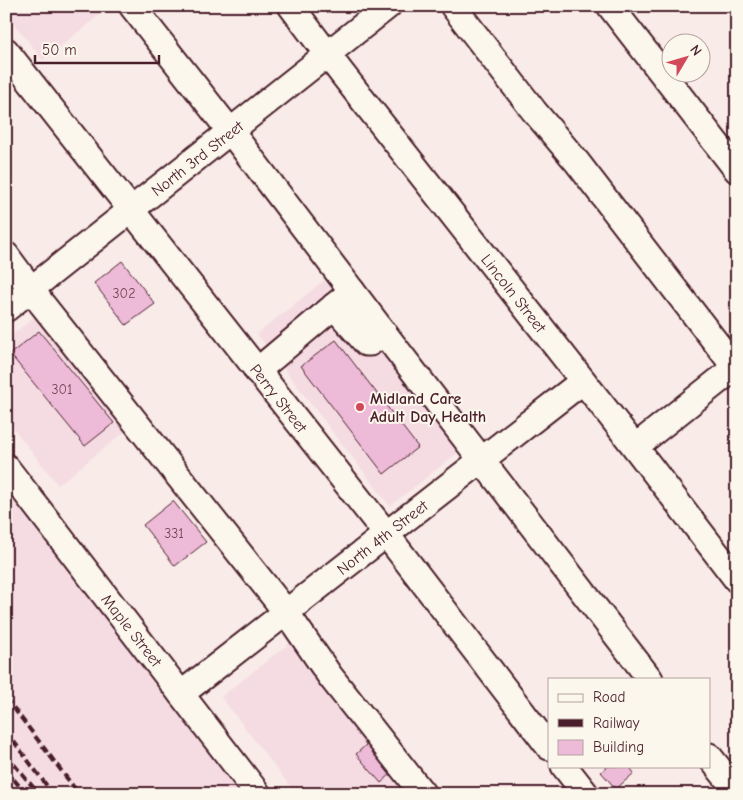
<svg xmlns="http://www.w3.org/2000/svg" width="743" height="800" font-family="'Comic Neue',sans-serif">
  <rect width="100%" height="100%" fill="#f8ebe8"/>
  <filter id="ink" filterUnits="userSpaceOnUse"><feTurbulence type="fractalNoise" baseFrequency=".02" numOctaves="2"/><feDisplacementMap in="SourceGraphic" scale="10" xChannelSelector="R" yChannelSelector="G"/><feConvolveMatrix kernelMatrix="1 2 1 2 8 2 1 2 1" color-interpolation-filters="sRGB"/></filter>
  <g filter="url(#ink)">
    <g fill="#f5dce3">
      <path d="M6,6H111L43,60L6,14Z"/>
      <path d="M331,275L465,447L390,506L257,334Z"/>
      <path d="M42,311L132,426L58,485L6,419V340Z"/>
      <path d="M6,480L249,794H6Z"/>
      <path d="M296,638L417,794H296L221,697Z"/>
    </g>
    <g fill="#edbad7" stroke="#4a1f2b">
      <path d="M122,261L155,304L126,325L94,283Z"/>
      <path d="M39,331L114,423L85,446L10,354Z"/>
      <path d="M336,340L418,447L384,474L301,366Z"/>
      <path d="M173,501L206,542L175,566L143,525Z"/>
      <path d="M367,744L392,773L381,783L356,754Z"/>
      <path d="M608,766H629L634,773L616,789L601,772Z"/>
    </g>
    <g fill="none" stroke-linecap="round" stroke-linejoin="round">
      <g stroke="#4a1f2b" stroke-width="29">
        <g id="minor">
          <path d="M132,6L241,145L384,333L650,679"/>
          <path d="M291,6L340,71L635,447L737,580"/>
          <path d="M453,6L534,111L577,162L737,370"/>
          <path d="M610,6L737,170"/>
          <path d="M6,51L380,526L549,747"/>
          <path d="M6,255L42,304L286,612L330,676L423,794"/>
          <path d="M334,306L366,343H370L384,333"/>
          <path d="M6,309L388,6"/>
          <path d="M257,371L352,291"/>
          <path d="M635,447L737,366"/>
          <path d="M6,467L258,794"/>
          <path d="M181,694L583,381"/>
          <path d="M709,756L737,791"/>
          <path d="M564,766L586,794"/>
        </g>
      </g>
      <use href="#minor" stroke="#fbf7ec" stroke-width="25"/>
      <g stroke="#4a1f2b" stroke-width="4" stroke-dasharray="8 4" stroke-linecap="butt">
        <path d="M6,698L79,794"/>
        <path d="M6,731L53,794"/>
        <path d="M6,755L39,794"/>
        <path d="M6,770L26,794"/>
        <path d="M6,782L13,794"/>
      </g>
    </g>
  </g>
  <circle fill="#d1495b" stroke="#fbf7ec" stroke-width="2" cx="360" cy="407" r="5"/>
  <g text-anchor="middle" stroke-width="4" stroke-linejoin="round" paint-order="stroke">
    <g font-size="14" fill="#734656">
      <text x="124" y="298">302</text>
      <text x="62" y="394">301</text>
      <text x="174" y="538">331</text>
    </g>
    <g font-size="16" fill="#4a1f2b" stroke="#fbf7ec">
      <text transform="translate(197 158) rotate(-38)" y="6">North 3rd Street</text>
      <text transform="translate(514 293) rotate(52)" y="6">Lincoln Street</text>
      <text transform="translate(279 398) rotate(52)" y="6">Perry Street</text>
      <text transform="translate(382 537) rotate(-38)" y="6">North 4th Street</text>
      <text transform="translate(132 630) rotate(52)" y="6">Maple Street</text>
    </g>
    <g font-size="16" font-weight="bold" fill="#4a1f2b" stroke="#fbf7ec" text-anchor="start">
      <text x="370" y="404">Midland Care<tspan x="370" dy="18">Adult Day Health</tspan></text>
    </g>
  </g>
  <rect width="743" height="800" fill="none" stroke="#fbf7ec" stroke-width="25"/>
  <rect x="12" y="12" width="718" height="775" fill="none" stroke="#4a1f2b" stroke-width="2" filter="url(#ink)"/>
  <rect x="548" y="678" width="162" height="90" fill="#fbf7ec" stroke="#b4a19f"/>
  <rect x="558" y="694" width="25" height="8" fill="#fbf7ec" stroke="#b4a19f"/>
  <text x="593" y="702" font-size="15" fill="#4a1f2b">Road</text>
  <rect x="558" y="719" width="25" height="8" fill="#4a1f2b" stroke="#b4a19f"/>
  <text x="593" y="728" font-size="15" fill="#4a1f2b">Railway</text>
  <rect x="558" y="740" width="25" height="15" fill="#edbad7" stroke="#b4a19f"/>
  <text x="593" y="752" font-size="15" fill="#4a1f2b">Building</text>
  <g transform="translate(686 58) rotate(52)"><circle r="24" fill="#fbf7ec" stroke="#b4a19f"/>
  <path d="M0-4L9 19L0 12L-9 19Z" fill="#d1495b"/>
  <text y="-8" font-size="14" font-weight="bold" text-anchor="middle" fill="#4a1f2b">N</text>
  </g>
  <path d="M35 55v8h124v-8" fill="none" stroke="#4a1f2b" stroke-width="2.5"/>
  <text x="42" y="55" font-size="15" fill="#4a1f2b" stroke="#fbf7ec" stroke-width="4" paint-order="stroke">50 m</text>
</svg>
